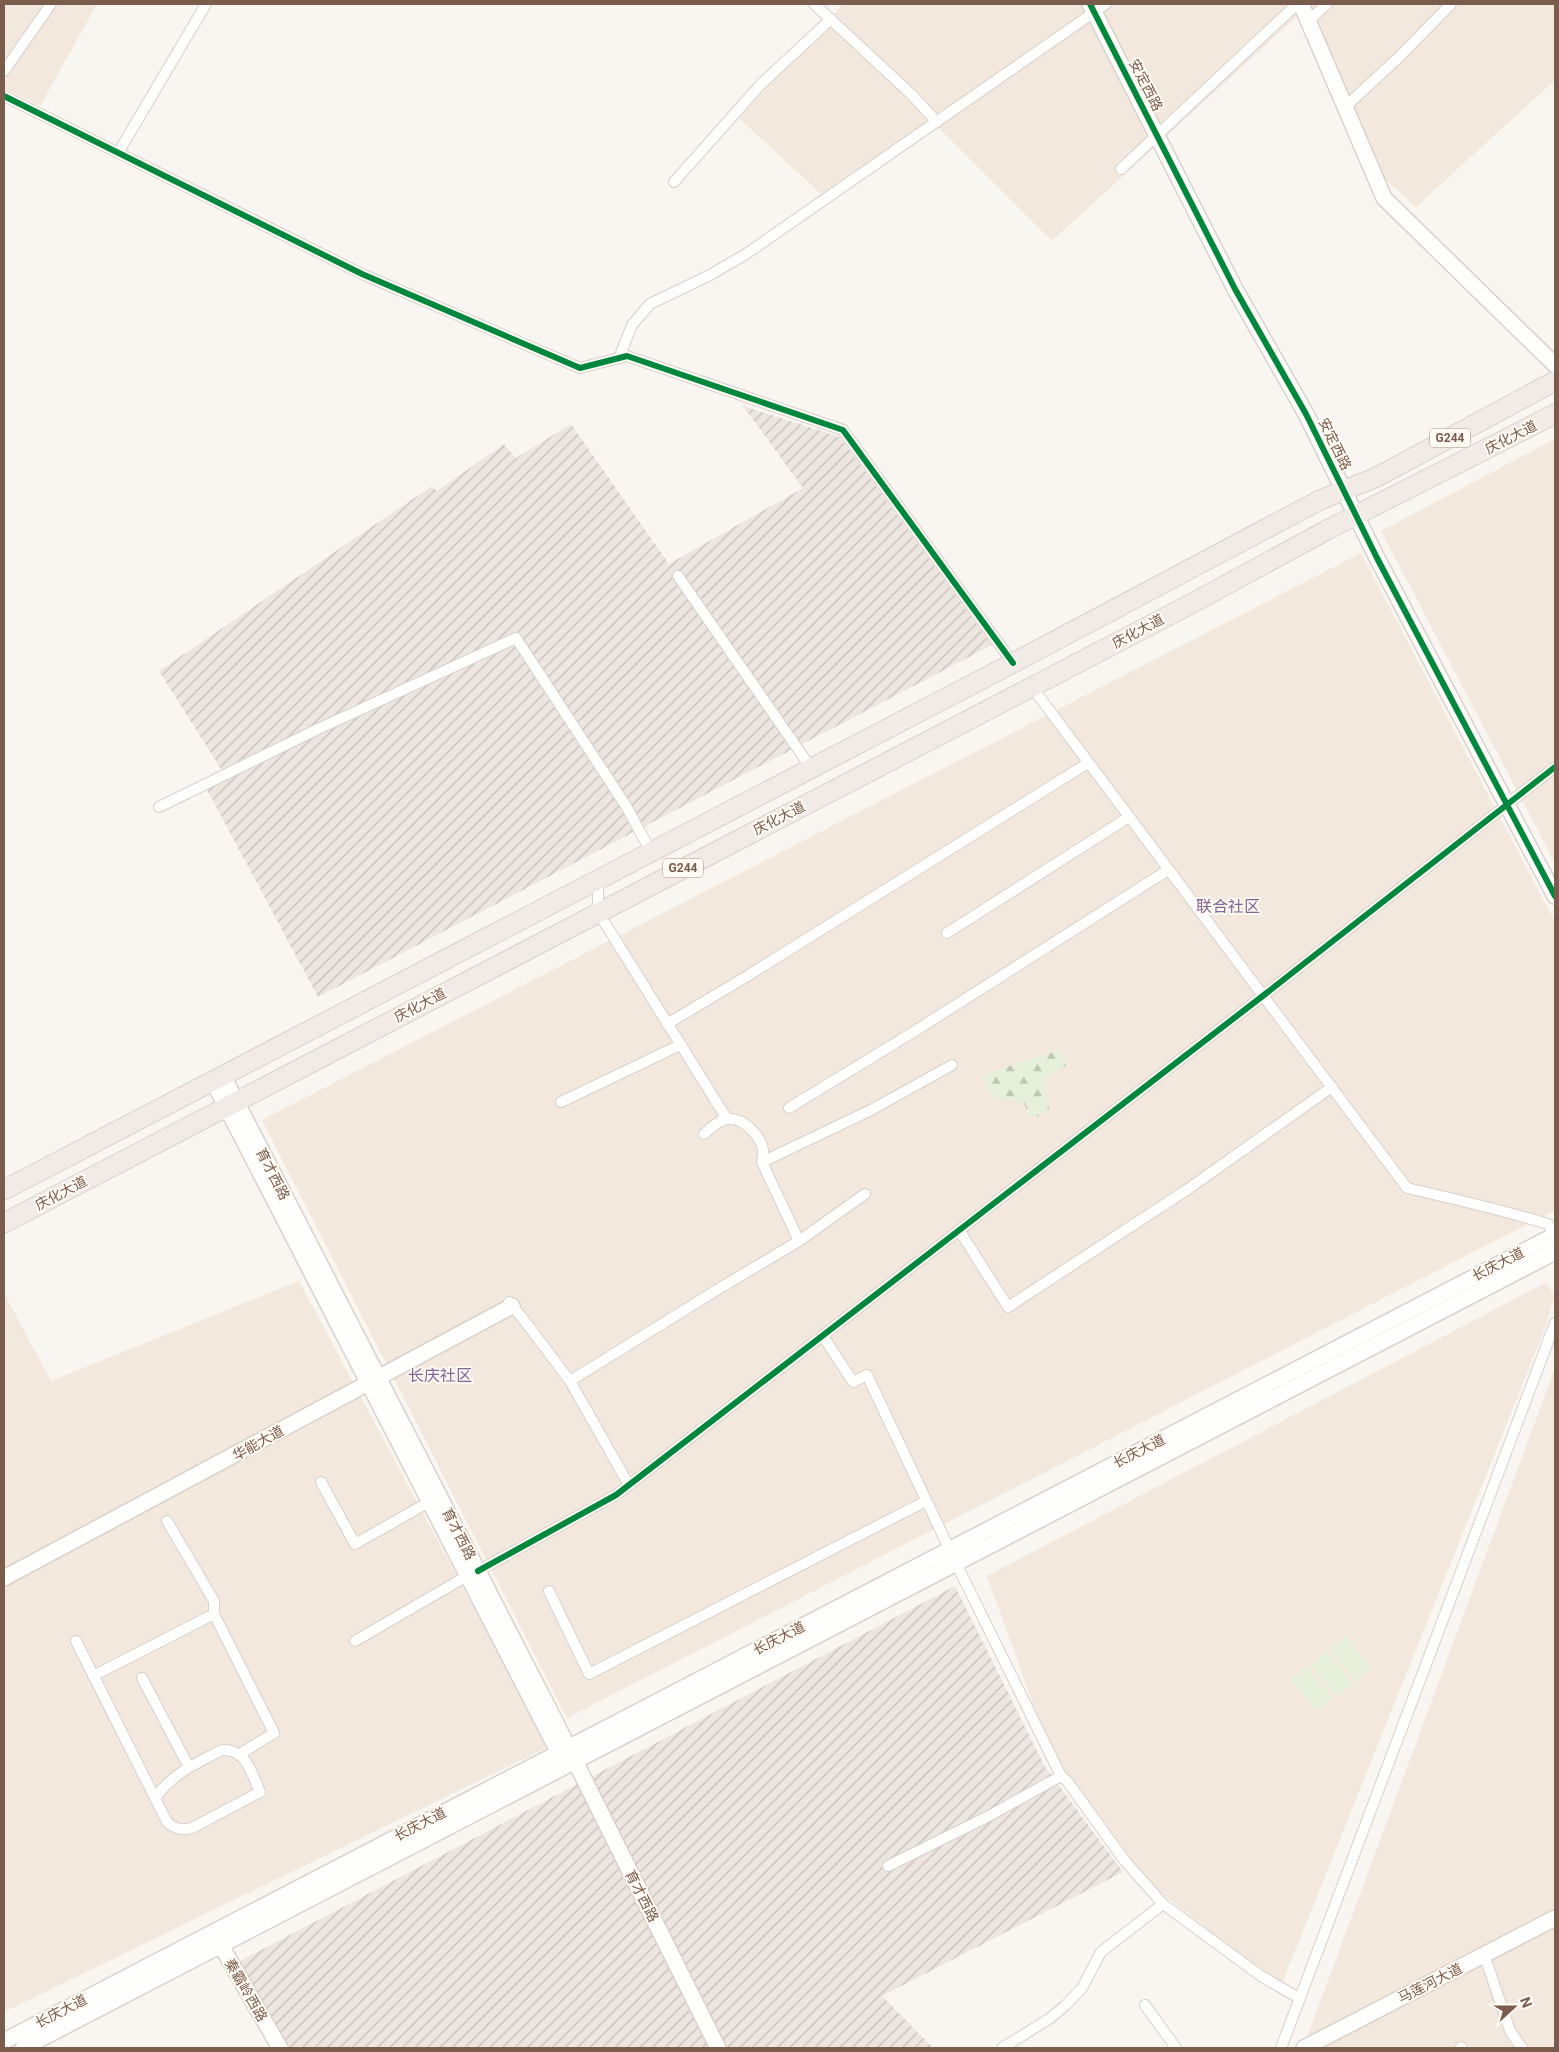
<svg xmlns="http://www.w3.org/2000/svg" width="1559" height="2052" font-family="Roboto,'Noto Sans SC',sans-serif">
  <defs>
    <pattern id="industrial-furrows" width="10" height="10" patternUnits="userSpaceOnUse" patternTransform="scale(1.25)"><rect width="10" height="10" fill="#ede5e0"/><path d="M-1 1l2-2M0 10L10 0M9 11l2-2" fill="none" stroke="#c5bdb8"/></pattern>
    <pattern id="forest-firs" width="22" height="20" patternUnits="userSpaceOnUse" patternTransform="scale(1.25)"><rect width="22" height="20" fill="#e7f0db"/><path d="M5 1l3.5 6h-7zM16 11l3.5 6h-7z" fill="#c0c6b4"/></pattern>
  </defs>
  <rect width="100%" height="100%" fill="#f9f5f0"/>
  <g fill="#f2e8de">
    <path d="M4,4H97L40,106L4,89Z"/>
    <path d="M843,4H1555V80L1416,207L1375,170L1303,11L1052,241L936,125L821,194L739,118Z"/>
    <path d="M1555,439V863L1381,531Z"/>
    <path d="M1361,553L1555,922V1210L567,1718L262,1120Z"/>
    <path d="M299,1281L548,1747L4,2012V1293L51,1381Z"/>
    <path d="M1547,1282L1554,1297L1546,1326L1281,1986L1146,1881L1058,1773L987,1576Z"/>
    <path d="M1555,1368V2048H1303Z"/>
  </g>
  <g fill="url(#industrial-furrows)">
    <path d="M743,406L840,437L992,645L318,997L205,786L226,777L159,671L432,486L437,491L504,444L516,458L571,424L669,564L803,488Z"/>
    <path d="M955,1586L1045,1767L1123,1872L882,1996L933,2048H290L240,1961Z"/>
  </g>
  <path fill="url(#forest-firs)" d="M1060,1050L1067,1065L1044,1078L1049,1108L1039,1116H1029L1024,1103L994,1098L982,1077L991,1072Z"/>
  <g fill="#e7f0db">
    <path d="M1346,1636L1372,1668L1356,1681L1330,1649Z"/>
    <path d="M1327,1651L1353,1683L1337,1696L1311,1665Z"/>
    <path d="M1307,1666L1333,1698L1317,1711L1291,1680Z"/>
  </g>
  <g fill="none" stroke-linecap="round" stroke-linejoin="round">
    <g stroke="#d7d1cb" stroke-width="12">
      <g id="street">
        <path d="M814,4L911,94L937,122"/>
        <path d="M1308,21L1327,4"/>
        <path d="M4,71L51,4"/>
        <path d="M4,96L362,274L580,368L627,356L843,430L1013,663"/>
        <path d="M1345,107L1398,58L1451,4"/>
        <path d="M118,153L206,4"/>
        <path d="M1121,169L1297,4"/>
        <path d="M674,182L761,84L831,19"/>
        <path d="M619,358L632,325L650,304L710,275L746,254L1106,4"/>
        <path d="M678,576L811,768"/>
        <path d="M1032,687L1407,1188C1455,1199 1502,1210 1548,1224L1554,1235"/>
        <path d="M159,807L318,729L516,638L626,806L651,852"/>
        <path d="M598,880V912L727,1119"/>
        <path d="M947,933L1129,817"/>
        <path d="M667,1024L744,978L1088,763"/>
        <path d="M561,1102L680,1045"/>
        <path d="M789,1108L915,1031L1168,870"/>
        <path d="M704,1134C710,1129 718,1120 727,1119C743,1117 761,1136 763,1150C764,1154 763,1158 762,1162L799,1241"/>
        <path d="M762,1162L871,1110L952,1065"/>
        <path d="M959,1230L1008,1307L1188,1189L1332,1087"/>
        <path d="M509,1302L524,1320L570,1381L629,1485"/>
        <path d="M823,1336L853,1382L867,1375L955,1561L1061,1776L1067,1781L1125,1861L1163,1904L1261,1976L1299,1998"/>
        <path d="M570,1381L720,1288L799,1241L865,1194"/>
        <path d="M321,1482L355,1544L429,1502"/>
        <path d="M167,1521L214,1601V1614L274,1733L240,1754"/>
        <path d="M478,1571L616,1495L1264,995L1555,767"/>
        <path d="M549,1591L589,1674L926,1501"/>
        <path d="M76,1641L167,1822C175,1829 182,1831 192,1828L260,1792C252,1774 246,1748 222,1750C195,1764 173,1773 155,1798"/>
        <path d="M355,1641L467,1576"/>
        <path d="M93,1676L214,1614"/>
        <path d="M142,1678L189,1767"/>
        <path d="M888,1866L987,1817L1061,1776"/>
        <path d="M1487,1963L1510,2031L1522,2048"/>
        <path d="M1145,2005L1176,2048"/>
        <path d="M1461,2047V2048"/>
        <path d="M1002,2048L1049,2019L1066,2005L1082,1988L1101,1952L1163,1904"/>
        <path d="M1281,2048L1555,1323"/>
      </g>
    </g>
    <g stroke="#d9d2cb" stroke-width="18">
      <g id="secondary">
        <path d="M1090,4L1235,289L1306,414L1377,558L1555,896"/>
        <path d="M1301,4L1384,198L1555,365"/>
        <path d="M223,1076L552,1715L718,2048"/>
        <path d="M213,1081L563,1761"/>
        <path d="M4,1578L512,1306"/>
        <path d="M216,1937L280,2048"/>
        <path d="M4,2041L1555,1235"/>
        <path d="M23,2048L1555,1252"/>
        <path d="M1304,2048L1555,1918"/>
      </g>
    </g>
    <g stroke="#dad1cc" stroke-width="21">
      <g id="highway">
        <path d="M4,1190L1013,663L1320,500L1377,477L1555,381"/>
        <path d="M4,1223L1189,605L1327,530L1555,414"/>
      </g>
    </g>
    <use href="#street" stroke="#fefefd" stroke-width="10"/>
    <use href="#secondary" stroke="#fefefd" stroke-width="15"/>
    <use href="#highway" stroke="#f2eae7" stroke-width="19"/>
    <g stroke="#fffaf3" stroke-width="9">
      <g id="cycleway">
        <path d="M1090,4L1235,289L1306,414L1377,558L1555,896"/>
        <path d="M4,96L362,274L580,368L627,356L843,430L1013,663"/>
        <path d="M478,1571L616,1495L1264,995L1555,767"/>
      </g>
    </g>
    <use href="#cycleway" stroke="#00873e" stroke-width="6"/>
  </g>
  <g text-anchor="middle" stroke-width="4" stroke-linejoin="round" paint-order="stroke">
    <g fill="#fffaf3" stroke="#a28b7f" stroke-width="1">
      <rect x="1430" y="428.5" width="40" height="19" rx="4"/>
      <rect x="663" y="858.5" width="40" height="19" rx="4"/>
    </g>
    <g font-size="12" font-weight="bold" fill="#7a5c4d">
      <text x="1450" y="442">G244</text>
      <text x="683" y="872">G244</text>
    </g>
    <g font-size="14" fill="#7a5c4d" stroke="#fffaf3">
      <text transform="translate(1146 85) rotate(63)" y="5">安定西路</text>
      <text transform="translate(1511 437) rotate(-27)" y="5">庆化大道</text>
      <text transform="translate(1335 444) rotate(64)" y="5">安定西路</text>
      <text transform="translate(1138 631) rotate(-28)" y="5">庆化大道</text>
      <text transform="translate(779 818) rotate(-27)" y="5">庆化大道</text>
      <text transform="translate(420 1005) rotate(-28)" y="5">庆化大道</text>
      <text transform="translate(273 1174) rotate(63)" y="5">育才西路</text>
      <text transform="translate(61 1193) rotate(-28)" y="5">庆化大道</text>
      <text transform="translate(1498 1264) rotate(-27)" y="5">长庆大道</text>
      <text transform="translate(258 1443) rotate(-29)" y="5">华能大道</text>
      <text transform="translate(1139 1451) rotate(-27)" y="5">长庆大道</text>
      <text transform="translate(459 1534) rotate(63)" y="5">育才西路</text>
      <text transform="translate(779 1638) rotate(-27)" y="5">长庆大道</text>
      <text transform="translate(420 1824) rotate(-27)" y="5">长庆大道</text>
      <text transform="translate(642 1896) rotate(63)" y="5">育才西路</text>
      <text transform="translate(1430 1983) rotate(-27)" y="5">马莲河大道</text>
      <text transform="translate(246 1990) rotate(60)" y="5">秦霸岭西路</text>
      <text transform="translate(61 2011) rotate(-27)" y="5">长庆大道</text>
    </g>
    <g font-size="16" fill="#846695" stroke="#fffaf3">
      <text x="1228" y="912">联合社区</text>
      <text x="440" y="1381">长庆社区</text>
    </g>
  </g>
  <rect width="1559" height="2052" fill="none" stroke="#7a5c4d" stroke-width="10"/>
  <g transform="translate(1514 2007) rotate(69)" stroke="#fffaf3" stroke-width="4" paint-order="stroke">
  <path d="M0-4L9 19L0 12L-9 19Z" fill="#7a5c4d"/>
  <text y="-8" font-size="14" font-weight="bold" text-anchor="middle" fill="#7a5c4d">N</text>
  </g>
</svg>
